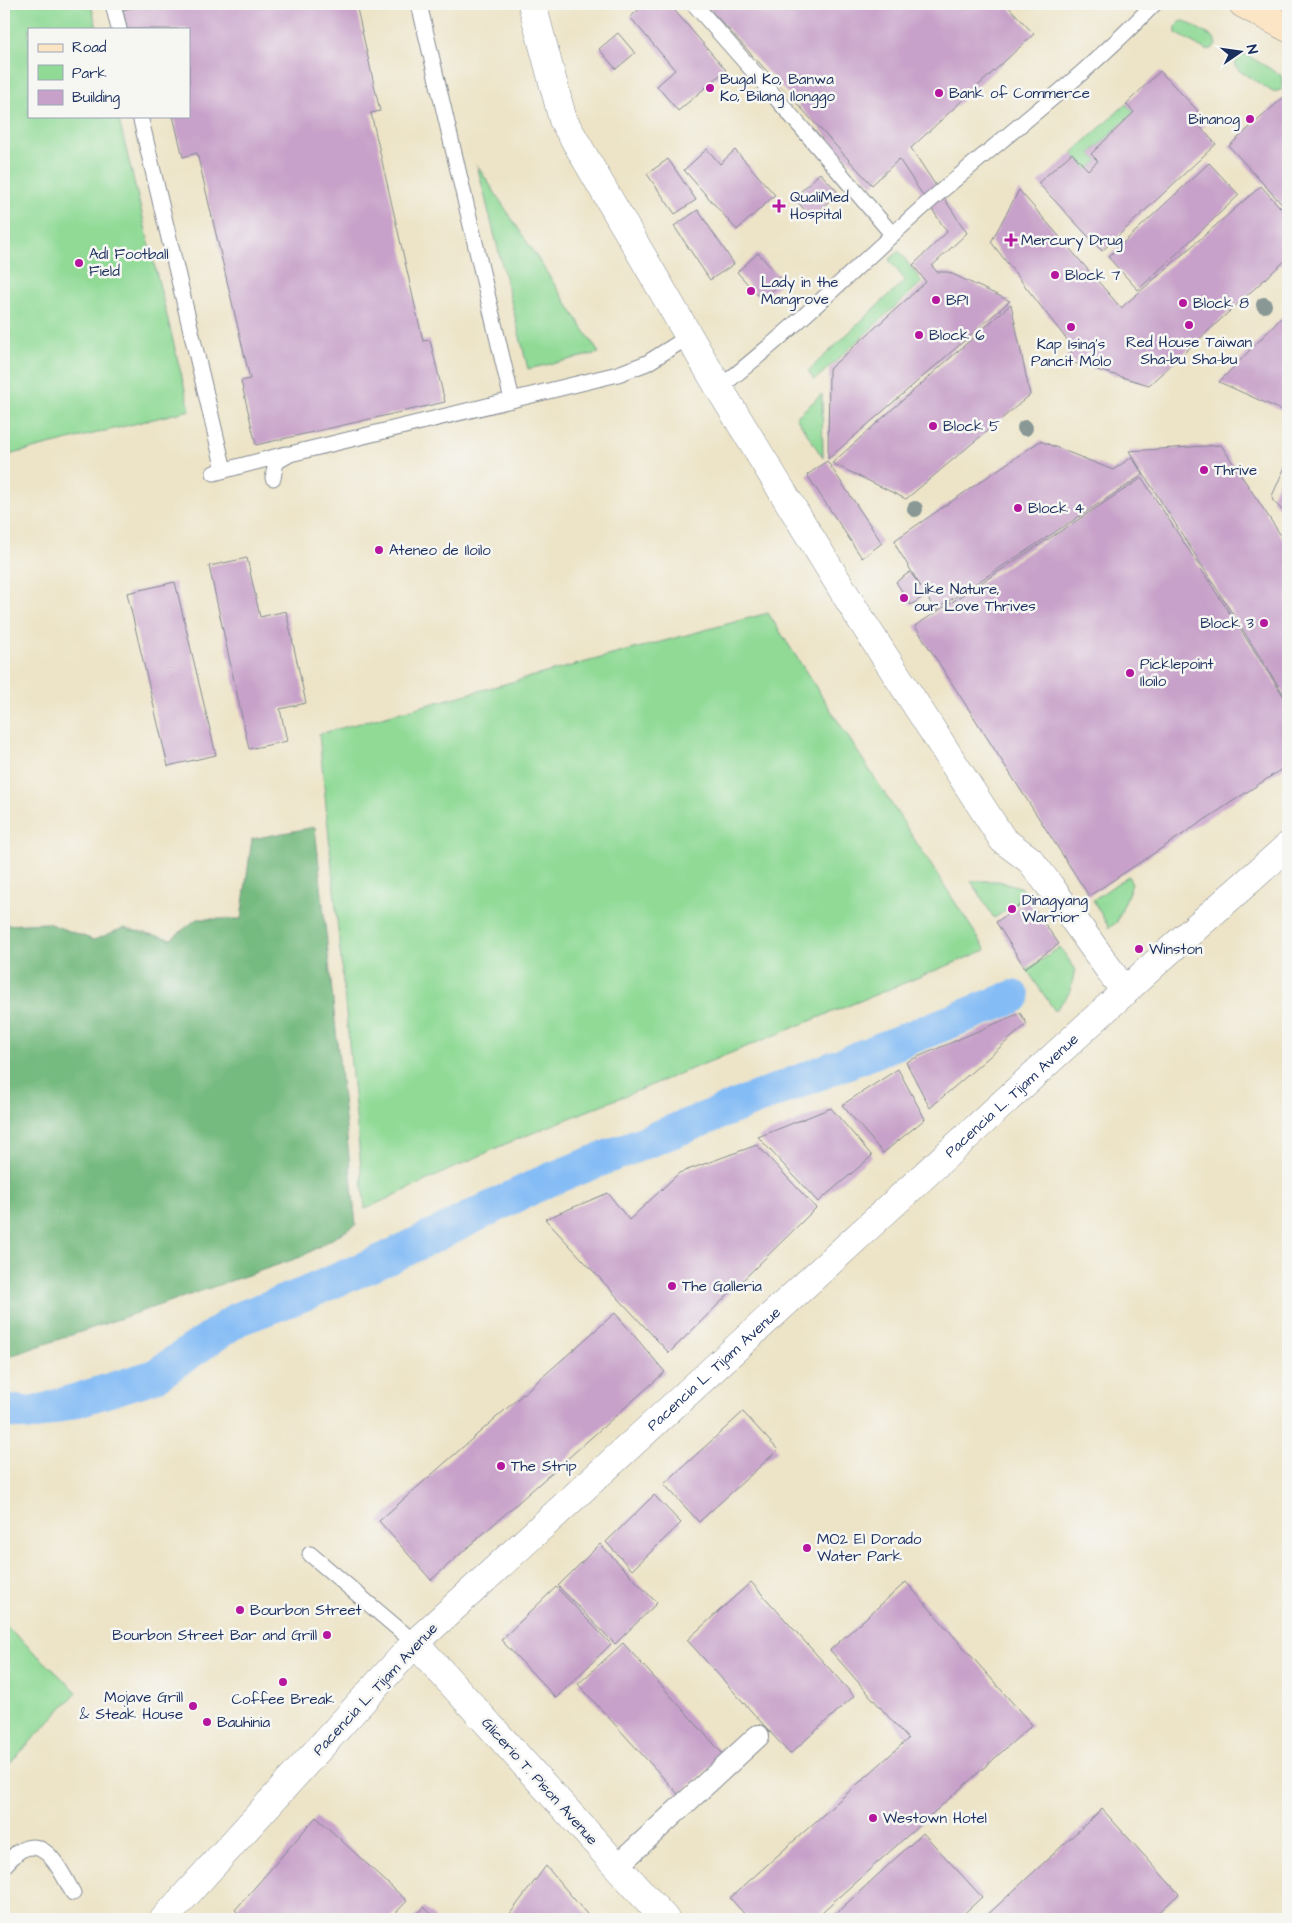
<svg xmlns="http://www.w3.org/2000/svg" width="1292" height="1923" font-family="'Architects Daughter',sans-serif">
  <rect width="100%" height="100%" fill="#f6f6f2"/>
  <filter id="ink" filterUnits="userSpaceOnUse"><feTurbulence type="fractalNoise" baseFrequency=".02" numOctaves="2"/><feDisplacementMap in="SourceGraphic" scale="10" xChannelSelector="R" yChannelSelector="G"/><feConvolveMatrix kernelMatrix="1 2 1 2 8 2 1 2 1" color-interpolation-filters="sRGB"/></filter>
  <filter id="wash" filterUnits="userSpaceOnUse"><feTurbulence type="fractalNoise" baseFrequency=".0096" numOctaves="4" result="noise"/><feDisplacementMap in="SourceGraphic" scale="20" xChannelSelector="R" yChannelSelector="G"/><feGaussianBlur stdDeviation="1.12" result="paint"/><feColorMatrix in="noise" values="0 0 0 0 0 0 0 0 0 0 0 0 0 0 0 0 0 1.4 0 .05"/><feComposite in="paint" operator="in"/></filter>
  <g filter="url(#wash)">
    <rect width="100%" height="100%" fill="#ede4c7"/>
    <g fill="#90da96" stroke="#56847a">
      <path d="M4,4H91L97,29H29V116H118L190,410L4,456Z"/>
      <path d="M1185,21L1214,38L1216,44L1212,49L1206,50L1176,33V27L1179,22Z"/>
      <path d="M1245,54L1281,75L1283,83L1281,90L1273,92L1238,70L1235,63L1239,56Z"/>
      <path d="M1126,104L1134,112L1091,153L1098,161L1088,170L1072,153Z"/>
      <path d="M477,165L599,353L528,369Z"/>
      <path d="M899,251L922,282L815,380L808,371L905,280L889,260Z"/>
      <path d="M822,394L823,458L796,417Z"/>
      <path d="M768,613L986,950L503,1145L365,1209L319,734Z"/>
      <path d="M1128,876L1132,884L1117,922L1109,928L1093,900Z"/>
      <path d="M971,881H998L1020,887L1028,897L994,918Z"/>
      <path d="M1060,947L1075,969L1070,992L1055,1011L1027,970Z"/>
      <path d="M4,1624L77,1692L4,1770Z"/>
    </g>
    <path fill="#74ba7f" stroke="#48746e" d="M315,827L356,1225L301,1257L4,1358V925L47,923L94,940L123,928L171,939L197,919H241L252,839Z"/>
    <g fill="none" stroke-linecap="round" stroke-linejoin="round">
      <path stroke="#84bcf5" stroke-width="34" d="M4,1410L32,1414L155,1376L238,1319L302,1295L388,1258L544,1182L1013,997"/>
    </g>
    <g id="blocks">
      <g fill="#c7a1c9">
        <path d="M148,4H356L380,111L371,113L423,341L430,340L445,402L256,445L241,381L250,379L197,153L183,157L173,116H189V29H127L123,10Z"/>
        <path d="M646,4H669L726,70L678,111L657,86L675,70L630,17Z"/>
        <path d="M705,4H1006L1034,34L911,148L967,233L932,266L937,272H948L1010,301L828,459L829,369L926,282L913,265L947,232L899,159L872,185Z"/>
        <path d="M618,33L635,53L616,69L599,49Z"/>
        <path d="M1160,71L1198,111L1195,114L1205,124L1201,128L1216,144L1102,251L1038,183L1072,153L1088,170L1098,161L1091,154L1134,112L1126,104Z"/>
        <path d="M1286,95L1288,97V211L1229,146Z"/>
        <path d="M707,149L720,164L735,150L775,195L737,230L684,170Z"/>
        <path d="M668,159L696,200L675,214L647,174Z"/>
        <path d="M1209,163L1239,195L1138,290L1108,257Z"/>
        <path d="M820,173L838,192L812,218L794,198Z"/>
        <path d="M1261,186L1288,216V258L1149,385L1064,360L1074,349L991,242L1019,190L1121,308Z"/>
        <path d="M698,210L734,264L710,280L674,226Z"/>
        <path d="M758,253L783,281L762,300L737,272Z"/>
        <path d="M1011,304L1030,395L906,499L832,463Z"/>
        <path d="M1288,311V413L1219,382Z"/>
        <path d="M1040,441L1113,470L1132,457L1143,475L935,610L926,595L911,605L896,582L910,572L921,587L896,546L895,540Z"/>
        <path d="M1221,445L1288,546V701L1129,451Z"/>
        <path d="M1288,460V516L1273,501L1272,496Z"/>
        <path d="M827,461L882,543L862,558L807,475Z"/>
        <path d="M1142,478L1288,703V765L1089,896L915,626Z"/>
        <path d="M247,558L260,617L286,611L306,703L280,709L287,741L249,749L209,566Z"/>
        <path d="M175,582L216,755L168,766L127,593Z"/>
        <path d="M1028,900L1059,944L1025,968L996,922Z"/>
        <path d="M1020,1013L1027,1024L930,1108L906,1062Z"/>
        <path d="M898,1069L925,1119L883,1153L842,1105Z"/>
        <path d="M831,1108L872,1156L818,1202L758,1137Z"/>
        <path d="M757,1145L816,1208L669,1353L545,1219L608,1193L629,1220L679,1173Z"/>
        <path d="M615,1313L665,1372L431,1580L379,1521Z"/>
        <path d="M743,1412L778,1450L699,1522L664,1484Z"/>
        <path d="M654,1495L681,1523L632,1570L606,1542Z"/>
        <path d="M600,1544L657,1603L615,1644L558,1586Z"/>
        <path d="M751,1582L854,1696L790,1754L687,1640Z"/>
        <path d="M906,1582L1032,1725L814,1919H749L730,1898L908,1739L830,1650Z"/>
        <path d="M556,1587L611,1644L556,1698L501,1640Z"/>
        <path d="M623,1643L723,1754L679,1795L578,1684Z"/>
        <path d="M1102,1809L1179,1894L1152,1919H983Z"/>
        <path d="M316,1817L407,1901L390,1919H244L235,1910Z"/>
        <path d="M923,1833L982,1897L958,1919H830Z"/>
        <path d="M546,1866L591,1919H506Z"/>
        <path d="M424,1907L436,1919H413Z"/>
      </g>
    </g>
  </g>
  <g filter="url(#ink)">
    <use href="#blocks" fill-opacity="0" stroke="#848a92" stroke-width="1"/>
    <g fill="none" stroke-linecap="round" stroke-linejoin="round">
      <g stroke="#848a92" stroke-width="17">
        <g id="service">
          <path d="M113,4L119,29"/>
          <path d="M419,4L512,400"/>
          <path d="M694,4L760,79L892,234"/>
          <path d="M140,116L224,470"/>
          <path d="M719,388C794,329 861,262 932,199C1007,134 1086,75 1154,4"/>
          <path d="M214,473L286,454"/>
          <path d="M273,478L276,462L290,454L618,374L647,363L688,337"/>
          <path d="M310,1554L415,1643"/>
          <path d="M4,1866C8,1862 13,1856 18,1852C46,1833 62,1874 73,1893"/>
        </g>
      </g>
      <g stroke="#848a92" stroke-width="24">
        <path id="pedestrian" d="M617,1866L758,1736"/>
      </g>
      <g stroke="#848a92" stroke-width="29">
        <g id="minor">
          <path d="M532,4L563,120L719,388L858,615L1003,840L1030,860L1050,886L1125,992"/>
          <path d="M164,1919L415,1643"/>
        </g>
      </g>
      <g stroke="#848a92" stroke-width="29">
        <g id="tertiary">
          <path id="s1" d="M665,1919L415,1643L1159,960L1288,846"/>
        </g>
      </g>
      <g stroke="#848a92" stroke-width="29">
        <path id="secondary" d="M1243,4L1288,28"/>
      </g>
      <use href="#service" stroke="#fff" stroke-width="15"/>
      <use href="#pedestrian" stroke="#fff" stroke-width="22"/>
      <use href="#minor" stroke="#fff" stroke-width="28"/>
      <use href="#tertiary" stroke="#fff" stroke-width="28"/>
      <use href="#secondary" stroke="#fce5c4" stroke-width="28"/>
    </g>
    <g fill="#899895">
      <circle cx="1264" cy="305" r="8"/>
      <circle cx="1025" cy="428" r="8"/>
      <circle cx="915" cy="509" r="8"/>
    </g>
  </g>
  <g fill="#b5179e" stroke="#f6f6f2" stroke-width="2">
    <circle cx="710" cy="88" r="5"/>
    <circle cx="939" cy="93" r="5"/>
    <circle cx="1250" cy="119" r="5"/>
    <path d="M776.5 198.5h5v5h5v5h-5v5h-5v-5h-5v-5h5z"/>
    <path d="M1008.5 232.5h5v5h5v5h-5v5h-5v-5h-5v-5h5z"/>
    <circle cx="79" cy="263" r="5"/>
    <circle cx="1055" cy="275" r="5"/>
    <circle cx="751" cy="291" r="5"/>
    <circle cx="936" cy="300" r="5"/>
    <circle cx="1183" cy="303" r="5"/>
    <circle cx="1189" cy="325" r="5"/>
    <circle cx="1071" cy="327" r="5"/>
    <circle cx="919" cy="335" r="5"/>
    <circle cx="933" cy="426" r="5"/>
    <circle cx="1204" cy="470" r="5"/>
    <circle cx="1018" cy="508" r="5"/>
    <circle cx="379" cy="550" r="5"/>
    <circle cx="904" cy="598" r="5"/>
    <circle cx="1264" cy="623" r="5"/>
    <circle cx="1130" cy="673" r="5"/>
    <circle cx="1012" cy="909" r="5"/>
    <circle cx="1139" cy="949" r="5"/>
    <circle cx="672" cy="1286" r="5"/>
    <circle cx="501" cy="1466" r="5"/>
    <circle cx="807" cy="1548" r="5"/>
    <circle cx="240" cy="1610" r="5"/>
    <circle cx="327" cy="1635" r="5"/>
    <circle cx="283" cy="1682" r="5"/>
    <circle cx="193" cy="1706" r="5"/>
    <circle cx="207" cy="1722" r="5"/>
    <circle cx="873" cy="1818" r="5"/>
  </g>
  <g text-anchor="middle" stroke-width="5" stroke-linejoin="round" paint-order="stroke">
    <g font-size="15" fill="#1b2f5e" stroke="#f6f6f2" text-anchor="start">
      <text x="720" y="84">Bugal Ko, Banwa<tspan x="720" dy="17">Ko, Bilang Ilonggo</tspan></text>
      <text x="949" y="98">Bank of Commerce</text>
      <text x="1240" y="124" text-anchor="end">Binanog</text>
      <text x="790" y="202">QualiMed<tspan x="790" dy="17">Hospital</tspan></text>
      <text x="1021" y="245">Mercury Drug</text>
      <text x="89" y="259">AdI Football<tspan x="89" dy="17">Field</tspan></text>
      <text x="1065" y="280">Block 7</text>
      <text x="761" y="287">Lady in the<tspan x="761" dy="17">Mangrove</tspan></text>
      <text x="946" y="305">BPI</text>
      <text x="1193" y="308">Block 8</text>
      <text x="929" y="340">Block 6</text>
      <text x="1189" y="347" text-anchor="middle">Red House Taiwan<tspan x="1189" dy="17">Sha-bu Sha-bu</tspan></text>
      <text x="1071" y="349" text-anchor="middle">Kap Ising's<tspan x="1071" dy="17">Pancit Molo</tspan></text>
      <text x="943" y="431">Block 5</text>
      <text x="1214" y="475">Thrive</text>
      <text x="1028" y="513">Block 4</text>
      <text x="389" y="555">Ateneo de Iloilo</text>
      <text x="914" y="594">Like Nature,<tspan x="914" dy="17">our Love Thrives</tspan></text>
      <text x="1254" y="628" text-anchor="end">Block 3</text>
      <text x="1140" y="669">Picklepoint<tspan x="1140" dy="17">Iloilo</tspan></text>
      <text x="1022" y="905">Dinagyang<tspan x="1022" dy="17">Warrior</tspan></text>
      <text x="1149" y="954">Winston</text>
      <text x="682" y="1291">The Galleria</text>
      <text x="511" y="1471">The Strip</text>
      <text x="817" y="1544">MO2 El Dorado<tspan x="817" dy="17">Water Park</tspan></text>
      <text x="250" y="1615">Bourbon Street</text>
      <text x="317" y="1640" text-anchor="end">Bourbon Street Bar and Grill</text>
      <text x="183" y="1702" text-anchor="end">Mojave Grill<tspan x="183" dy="17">&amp; Steak House</tspan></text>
      <text x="283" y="1704" text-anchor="middle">Coffee Break</text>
      <text x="217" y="1727">Bauhinia</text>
      <text x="883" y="1823">Westown Hotel</text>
    </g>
    <g font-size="15" fill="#1b2f5e" stroke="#f6f6f2">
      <text dy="5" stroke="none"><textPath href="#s1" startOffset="1182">Pacencia L. Tijam Avenue</textPath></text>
      <text dy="5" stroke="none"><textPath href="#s1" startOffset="778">Pacencia L. Tijam Avenue</textPath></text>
      <text transform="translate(375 1689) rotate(-47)" y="5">Pacencia L. Tijam Avenue</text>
      <text transform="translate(540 1781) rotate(48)" y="5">Glicerio T. Pison Avenue</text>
    </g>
  </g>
  <rect width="1292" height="1923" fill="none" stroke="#f6f6f2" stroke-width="20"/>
  <rect x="28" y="28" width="162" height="90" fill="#f6f6f2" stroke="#9ea6b7"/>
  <rect x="38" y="44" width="25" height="8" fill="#fce5c4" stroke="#9ea6b7"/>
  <text x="72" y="52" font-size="15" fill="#1b2f5e">Road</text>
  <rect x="38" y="65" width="25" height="15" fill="#90da96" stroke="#9ea6b7"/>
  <text x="72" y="78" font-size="15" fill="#1b2f5e">Park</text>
  <rect x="38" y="90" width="25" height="15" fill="#c7a1c9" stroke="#9ea6b7"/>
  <text x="72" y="102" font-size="15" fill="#1b2f5e">Building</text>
  <g transform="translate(1240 52) rotate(77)" stroke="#f6f6f2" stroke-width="4" paint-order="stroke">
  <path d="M0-4L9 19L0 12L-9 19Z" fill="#1b2f5e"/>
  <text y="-8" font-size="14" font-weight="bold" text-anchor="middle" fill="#1b2f5e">N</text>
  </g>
</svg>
